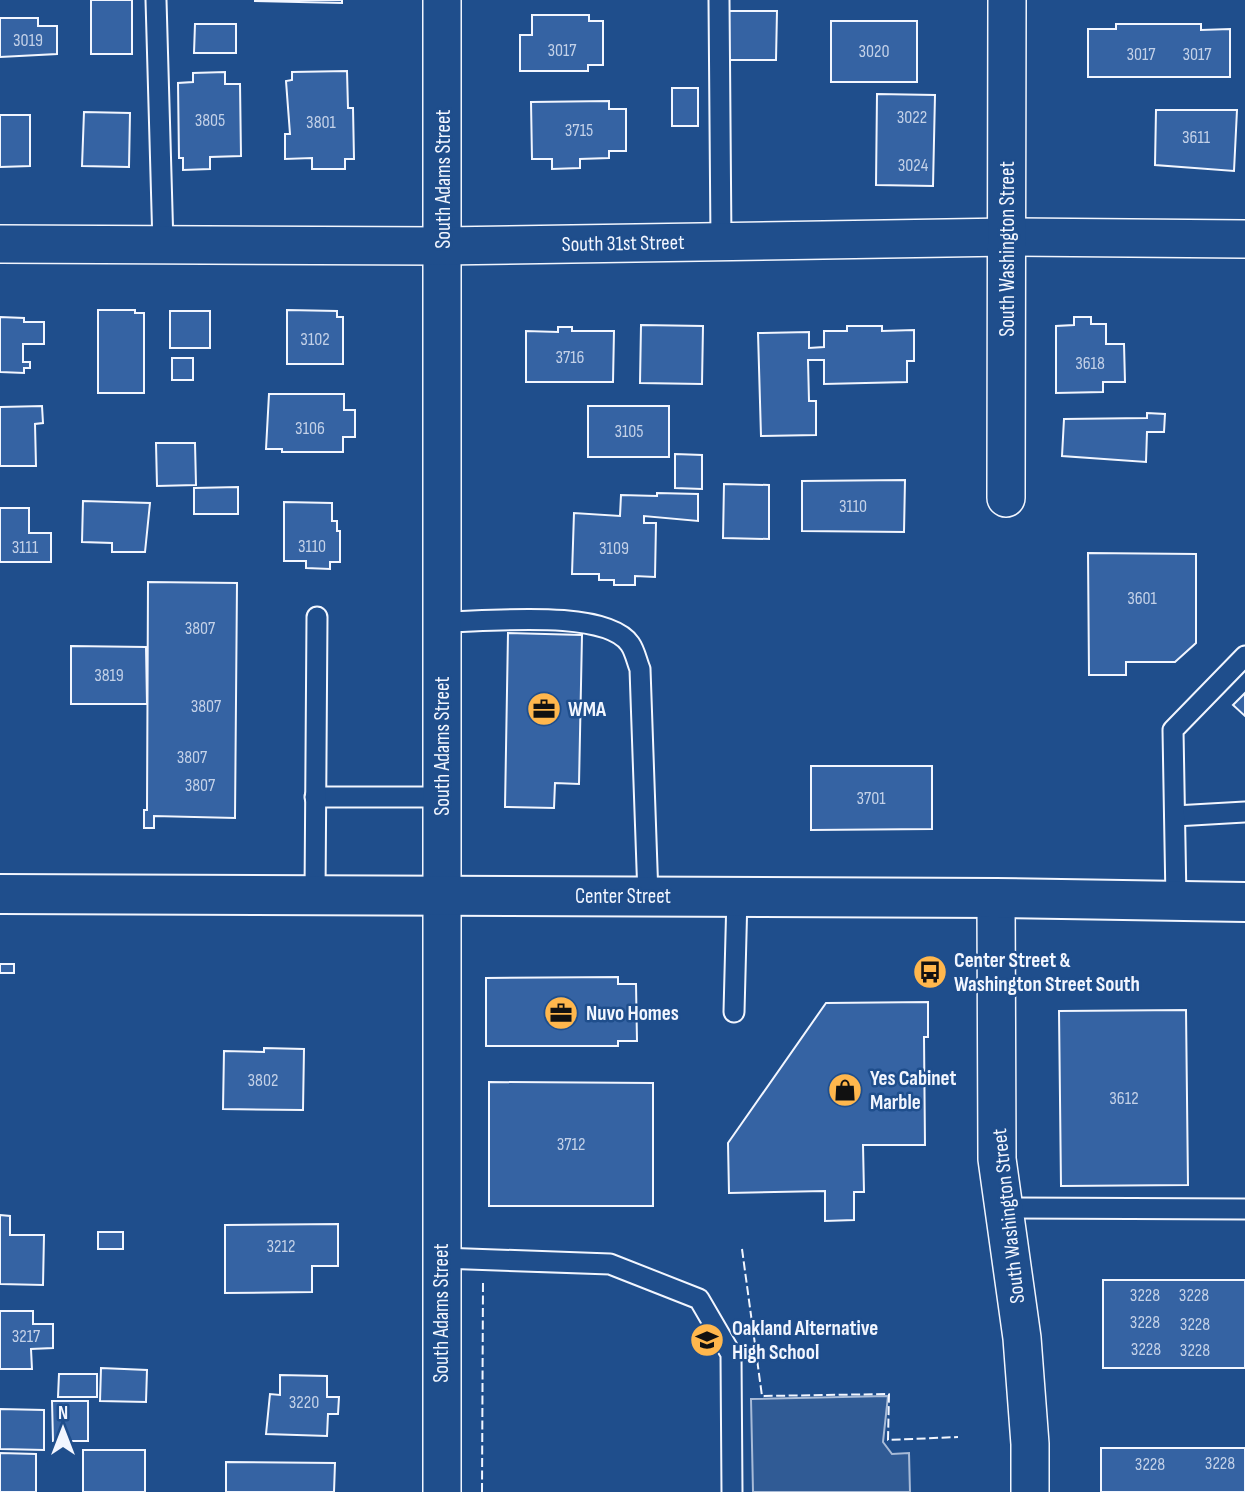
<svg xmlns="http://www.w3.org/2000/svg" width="1245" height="1492" font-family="'Sofia Sans Condensed',sans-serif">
  <rect width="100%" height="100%" fill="#1f4e8c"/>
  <path fill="#305b95" stroke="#a8bbd7" stroke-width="2" d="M888,1396L883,1442L892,1454L909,1453L910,1492H753L751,1399Z"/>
  <g fill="#3563a3" stroke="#f2f6ff" stroke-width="2">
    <rect x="91" y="0" width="41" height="54"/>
    <path d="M255,0H342V3L255,1Z"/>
    <path d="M728,11H777L776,60H727Z"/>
    <path d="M532,15H589V21H603V65H588V71H520V35H532Z"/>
    <path d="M0,18H38V26H57V54L0,57Z"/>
    <rect x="831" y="21" width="86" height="61"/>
    <path d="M195,24H236V53H194Z"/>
    <path d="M1116,24H1201V30L1230,29V77H1088V29H1116Z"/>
    <path d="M347,71L348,108H353L354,159H345V169H312V158L285,159V134H290L286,81L292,80V72Z"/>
    <path d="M225,72V84H240L241,156L210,157V169L183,170V158H179L178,83L193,82V73Z"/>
    <rect x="672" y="88" width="26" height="38"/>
    <path d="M877,94L935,95L933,186L876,185Z"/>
    <path d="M609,101V109H626V151H609V158L580,159V168L552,169V159H532L531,102Z"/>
    <path d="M1156,110H1237L1234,171L1155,165Z"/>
    <path d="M84,112L130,113L129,167L82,166Z"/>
    <path d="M0,115H30V166L0,167Z"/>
    <path d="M98,310H135V313H144V393H98Z"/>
    <path d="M287,310L337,311V317H343V364H287Z"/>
    <rect x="170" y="311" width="40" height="37"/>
    <path d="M0,317L24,318V322H44V344H23V362H30V368H24V373L0,372Z"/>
    <path d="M1074,317H1091V324H1106V344H1124L1125,382H1103V392L1056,393V326L1074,325Z"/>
    <path d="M641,325L703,326L702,384L640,383Z"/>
    <path d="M847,326H882V331L914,330V361H907V382L824,384V360H808L809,401H816V435L761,436L758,333L809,332V348L824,347V331H847Z"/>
    <path d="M558,327H572V331H614L613,382H526V331L558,332Z"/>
    <rect x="172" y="358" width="21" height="22"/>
    <path d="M269,394H344V410H355V437H343V452H282V449H266Z"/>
    <path d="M42,406L43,423L35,424L36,466H0V407Z"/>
    <rect x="588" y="406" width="81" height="51"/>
    <path d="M1147,413L1165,414L1164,432H1147L1146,462L1062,456L1064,419L1147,418Z"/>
    <path d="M156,443H195L196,485L157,486Z"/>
    <path d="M675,454L702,455V489L675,488Z"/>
    <path d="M905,480L904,532L802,531V481Z"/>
    <path d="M724,484L769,485V539L723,538Z"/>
    <path d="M238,487V514H194V488Z"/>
    <path d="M657,493L698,494V521L644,516V523H656L655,577L635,576V585H614V580H599V574H572L574,513L620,516L621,495L657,496Z"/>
    <path d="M83,501L150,503L145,552H112V543L82,542Z"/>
    <path d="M284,502L332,503V521H337V531H340V562H330V569L306,568V561H284Z"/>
    <path d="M0,508H29V533H51V562H0Z"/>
    <path d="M1088,553L1196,554V643L1175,662H1126V675H1089Z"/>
    <path d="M148,582L237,583L235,818L154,816V828H144V810H147Z"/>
    <path d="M508,633L582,635L579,784L555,783L554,808L505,807Z"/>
    <path d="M71,646L146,647L147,704H71Z"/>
    <path d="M1245,693V716L1233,705Z"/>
    <path d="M811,766H932V829L811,830Z"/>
    <rect x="0" y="964" width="14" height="9"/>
    <path d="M618,977V984H636L637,1041H618V1046H486V978Z"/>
    <path d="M928,1002V1037H924L925,1145H863L864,1192H854V1220L825,1221V1191L729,1193L728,1143L826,1003Z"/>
    <path d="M1186,1010L1188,1185L1061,1186L1059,1011Z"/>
    <path d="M264,1048L304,1049L303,1110L223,1109L224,1051L264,1052Z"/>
    <path d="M489,1082L653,1083V1206H489Z"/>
    <path d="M0,1215L10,1216V1235H44L43,1285L0,1284Z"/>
    <path d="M338,1224V1266H312V1292L225,1293V1225Z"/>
    <rect x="98" y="1232" width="25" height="17"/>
    <rect x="1103" y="1280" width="142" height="88"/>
    <path d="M0,1311H33V1324H53V1348L31,1349L32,1369H0Z"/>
    <path d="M101,1368L147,1370L146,1402L100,1401Z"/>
    <path d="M59,1374H97V1397H58Z"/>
    <path d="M280,1375L327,1376V1397H339L338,1414H328L327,1436L266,1434L270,1394L280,1395Z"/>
    <path d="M52,1401H88V1441H53Z"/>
    <path d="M0,1409L44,1410V1450L0,1449Z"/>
    <rect x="1101" y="1448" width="144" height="44"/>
    <rect x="83" y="1450" width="62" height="42"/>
    <path d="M0,1453L36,1454V1492H0Z"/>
    <path d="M226,1462L335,1463L334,1492H226Z"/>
  </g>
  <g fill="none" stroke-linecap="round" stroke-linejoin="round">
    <g stroke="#f2f6ff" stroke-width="23">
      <g id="lane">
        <path d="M156,0L163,245"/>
        <path d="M719,0L721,242"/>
        <path d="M442,622C484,622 605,608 630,644C635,651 637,662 640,669L648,896"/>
        <path d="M315,797H442"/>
        <path d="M1175,816L1245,812"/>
        <path d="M315,895L317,617"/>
        <path d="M1176,900L1173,730L1245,656"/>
        <path d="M734,1012L737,896"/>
        <path d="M1004,1208L1245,1209"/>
        <path d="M441,1258L610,1264L699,1299L731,1354L732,1492"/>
      </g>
    </g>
    <g stroke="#f2f6ff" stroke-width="40">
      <g id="street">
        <path d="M442,0V1492"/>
        <path d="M0,244L443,246L1008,237L1245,239"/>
        <path d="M1006,498L1007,0"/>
        <path d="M996,898L997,1159L1022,1338L1030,1444V1492"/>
      </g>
    </g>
    <g stroke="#f2f6ff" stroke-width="42">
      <path id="secondary" d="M0,894L996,898L1245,902"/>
    </g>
    <use href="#lane" stroke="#1f4e8c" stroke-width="19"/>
    <use href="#street" stroke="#1f4e8c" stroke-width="37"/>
    <use href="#secondary" stroke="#1f4e8c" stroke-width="38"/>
    <g stroke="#f2f6ff" stroke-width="2" stroke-dasharray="9 3.5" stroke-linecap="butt">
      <path d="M742,1249L762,1396L889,1394L888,1440L958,1437"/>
      <path d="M482,1492L483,1281"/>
    </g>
  </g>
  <defs>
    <g id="office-disc" transform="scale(1.75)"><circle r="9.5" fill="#ffb74d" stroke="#1f4e8c"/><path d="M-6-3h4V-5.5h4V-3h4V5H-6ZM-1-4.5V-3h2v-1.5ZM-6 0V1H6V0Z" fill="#111"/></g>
    <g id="bus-disc" transform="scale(1.75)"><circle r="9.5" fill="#ffb74d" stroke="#1f4e8c"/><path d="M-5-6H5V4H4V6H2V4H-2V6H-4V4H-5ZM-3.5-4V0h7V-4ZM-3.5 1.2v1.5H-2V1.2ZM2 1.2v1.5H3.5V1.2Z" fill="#111"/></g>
    <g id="shop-disc" transform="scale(1.75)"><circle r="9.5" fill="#ffb74d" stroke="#1f4e8c"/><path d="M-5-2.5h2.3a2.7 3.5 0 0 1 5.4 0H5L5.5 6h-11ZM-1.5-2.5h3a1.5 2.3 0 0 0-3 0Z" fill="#111"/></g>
    <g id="school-disc" transform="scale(1.75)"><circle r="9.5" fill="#ffb74d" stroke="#1f4e8c"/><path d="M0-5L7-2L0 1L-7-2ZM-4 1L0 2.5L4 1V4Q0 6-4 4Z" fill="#111"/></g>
  </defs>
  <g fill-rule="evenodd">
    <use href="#office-disc" x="544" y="709"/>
    <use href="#bus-disc" x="930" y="972"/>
    <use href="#office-disc" x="561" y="1013"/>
    <use href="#shop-disc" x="845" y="1090"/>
    <use href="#school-disc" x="707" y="1340"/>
  </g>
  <g text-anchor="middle" stroke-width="5" stroke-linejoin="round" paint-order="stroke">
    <g font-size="18" fill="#c3d1e8">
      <text x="28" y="46">3019</text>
      <text x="562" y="56">3017</text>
      <text x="874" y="57">3020</text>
      <text x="1141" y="60">3017</text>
      <text x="1197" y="60">3017</text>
      <text x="912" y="123">3022</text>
      <text x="210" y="126">3805</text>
      <text x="321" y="128">3801</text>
      <text x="579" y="136">3715</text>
      <text x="1196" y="143">3611</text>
      <text x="913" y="171">3024</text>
      <text x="315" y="345">3102</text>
      <text x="570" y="363">3716</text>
      <text x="1090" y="369">3618</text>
      <text x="310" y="434">3106</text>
      <text x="629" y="437">3105</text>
      <text x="853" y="512">3110</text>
      <text x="312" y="552">3110</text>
      <text x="25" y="553">3111</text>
      <text x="614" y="554">3109</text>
      <text x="1142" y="604">3601</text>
      <text x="200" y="634">3807</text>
      <text x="109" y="681">3819</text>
      <text x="206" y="712">3807</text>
      <text x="192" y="763">3807</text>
      <text x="200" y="791">3807</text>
      <text x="871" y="804">3701</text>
      <text x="263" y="1086">3802</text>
      <text x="1124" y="1104">3612</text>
      <text x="571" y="1150">3712</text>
      <text x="281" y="1252">3212</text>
      <text x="1145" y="1301">3228</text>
      <text x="1194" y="1301">3228</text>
      <text x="1145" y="1328">3228</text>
      <text x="1195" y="1330">3228</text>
      <text x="26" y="1342">3217</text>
      <text x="1146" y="1355">3228</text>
      <text x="1195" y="1356">3228</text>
      <text x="304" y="1408">3220</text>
      <text x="1220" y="1469">3228</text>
      <text x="1150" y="1470">3228</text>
    </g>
    <g font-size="21" fill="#f2f6ff" stroke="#1f4e8c">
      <text transform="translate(443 179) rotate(-90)" y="7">South Adams Street</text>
      <text transform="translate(623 243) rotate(-1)" y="7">South 31st Street</text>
      <text transform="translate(1007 249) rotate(-90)" y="7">South Washington Street</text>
      <text transform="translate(442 746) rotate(-90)" y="7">South Adams Street</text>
      <text x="623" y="903">Center Street</text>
      <text transform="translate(1008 1216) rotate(-96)" y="7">South Washington Street</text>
      <text transform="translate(441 1313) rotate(-90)" y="7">South Adams Street</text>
    </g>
    <g font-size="21" font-weight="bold" fill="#f2f6ff" stroke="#1f4e8c" text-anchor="start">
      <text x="568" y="716">WMA</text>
      <text x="954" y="967">Center Street &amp;<tspan x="954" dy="24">Washington Street South</tspan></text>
      <text x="586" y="1020">Nuvo Homes</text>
      <text x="870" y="1085">Yes Cabinet<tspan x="870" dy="24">Marble</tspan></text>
      <text x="732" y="1335">Oakland Alternative<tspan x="732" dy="24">High School</tspan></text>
    </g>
  </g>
  <g transform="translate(63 1429)" stroke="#1f4e8c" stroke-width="5" paint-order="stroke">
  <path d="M0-5L12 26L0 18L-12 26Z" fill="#f2f6ff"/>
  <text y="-10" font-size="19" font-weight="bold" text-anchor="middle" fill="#f2f6ff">N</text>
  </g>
</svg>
